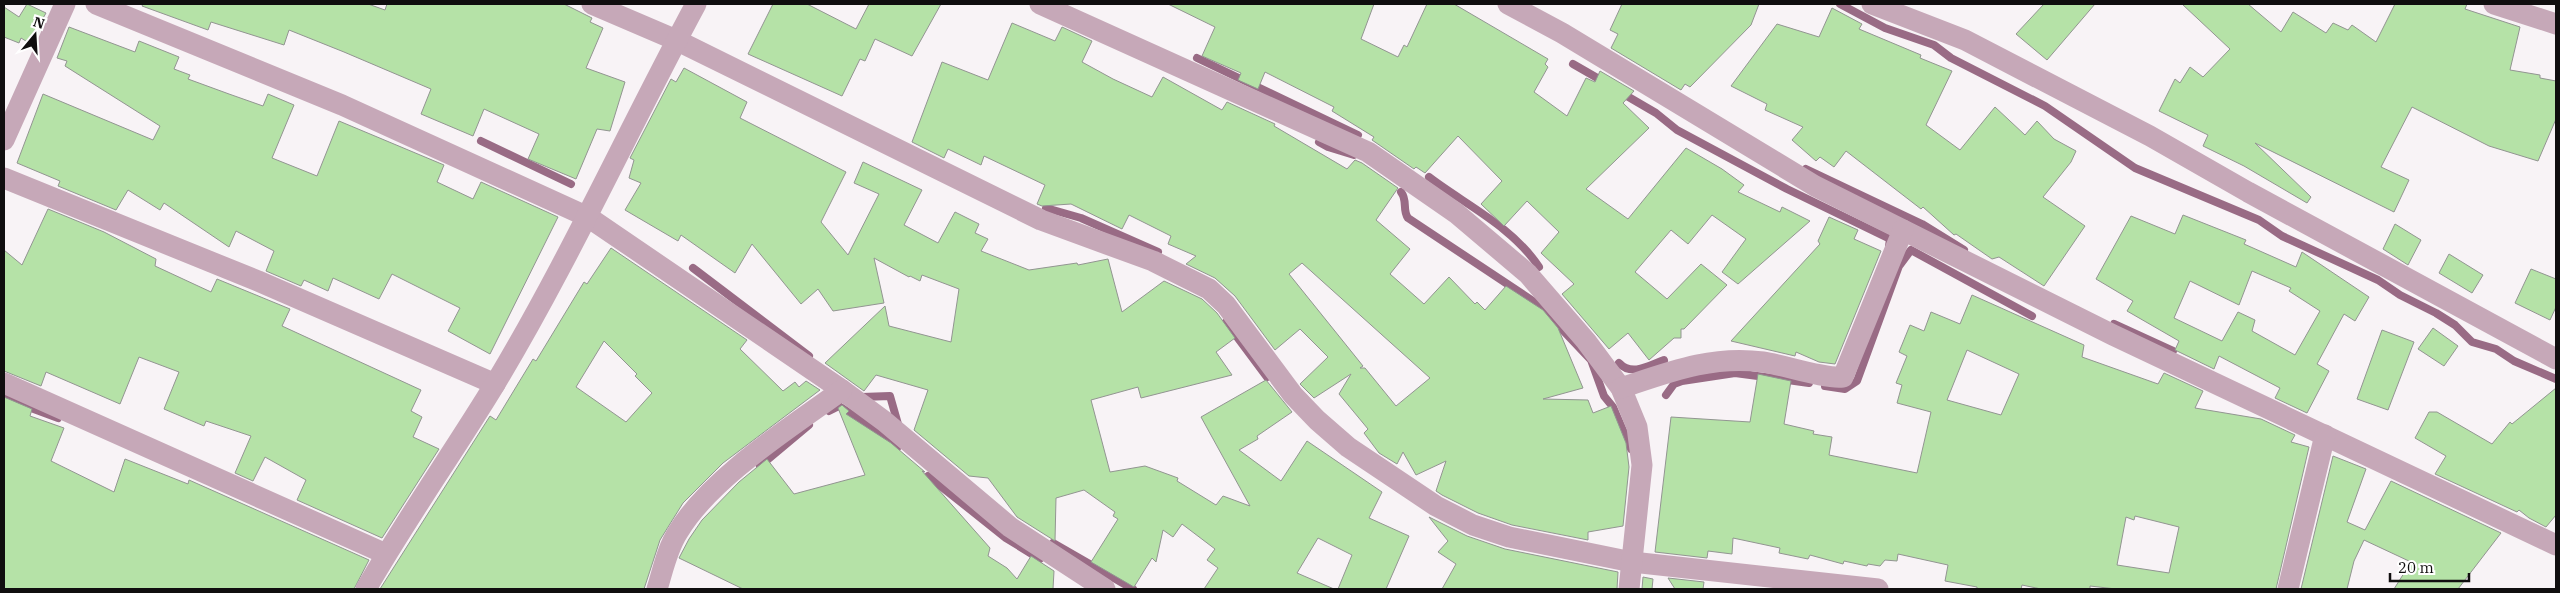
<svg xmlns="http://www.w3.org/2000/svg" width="2560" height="593" font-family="'IBM Plex Serif',serif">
  <rect width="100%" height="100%" fill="#f8f3f6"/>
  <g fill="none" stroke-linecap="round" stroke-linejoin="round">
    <g stroke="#996b85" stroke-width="8">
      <path d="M1840,4L1885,28L1934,45L1951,58L2045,106L2135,168L2259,220L2282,236L2378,280L2400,295L2436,313L2455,325L2472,342L2496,349L2514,361L2556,379"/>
      <path d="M1197,58L1358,135"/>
      <path d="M1573,64L1606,83"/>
      <path d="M1620,92L1656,113L1677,130L1787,189L1890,239L1889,246"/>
      <path d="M481,141L571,184"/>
      <path d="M1319,142L1328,147L1354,155"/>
      <path d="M1806,169L1922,224L1964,250"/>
      <path d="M1429,177C1464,204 1512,226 1539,267"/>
      <path d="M1401,192C1408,201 1402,210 1408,218L1539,305L1591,360L1604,396L1613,407L1631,449"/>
      <path d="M1046,208L1081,218L1158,252"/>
      <path d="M693,268L809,356"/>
      <path d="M1226,322L1267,377"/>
      <path d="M2114,324L2173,351"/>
      <path d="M1619,363C1632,377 1650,365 1664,360"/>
      <path d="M1825,386L1845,389L1857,381L1899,266L1911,250L2032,316"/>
      <path d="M1666,395L1674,384L1682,381L1735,373L1809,383"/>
      <path d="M862,397L890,396L898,424"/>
      <path d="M4,398L58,418"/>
      <path d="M829,411L839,406L873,428L897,448"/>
      <path d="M760,466L809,425"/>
      <path d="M928,476L1006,538L1040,559"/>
      <path d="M1053,543L1133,589"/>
    </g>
  </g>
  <g fill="#b5e2a7" stroke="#929591" fill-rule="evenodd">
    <path d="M27,4L46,13L29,43L21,38L19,43L4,37V7L19,17Z"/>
    <path d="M143,4H368L385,10L387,4H564L592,18L590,22L603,28L586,68L625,82L610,131L597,129L576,179L528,159L539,134L484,109L473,136L421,114L431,89L344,52L289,30L284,45L211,22L208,30L142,6Z"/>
    <path d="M773,4H807L856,29L869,4H941L912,56L875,39L865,61L860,59L842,96L748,54Z"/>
    <path d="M1168,4H1374L1361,39L1398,57L1404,45L1407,47L1427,4H1454L1548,59L1545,64L1548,67L1534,92L1567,116L1586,78L1595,82L1600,71L1634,91L1623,103L1649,128L1586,189L1628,219L1686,148L1722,169L1744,185L1738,192L1780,212L1782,207L1810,221L1738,284L1722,272L1746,239L1712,215L1688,244L1671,230L1635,272L1667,299L1701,264L1727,285L1684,329H1681V338H1674L1649,360L1628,333L1609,349L1562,294L1574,284L1541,253L1559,232L1527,201L1504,226L1481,204L1502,181L1458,136L1425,173L1416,167L1414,169L1372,140L1374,137L1332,111L1334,107L1265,72L1258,89L1238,80L1241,73L1202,56L1215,27Z"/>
    <path d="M1622,4H1759L1751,25L1690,87L1685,84L1681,90L1611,48L1618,34L1610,30Z"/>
    <path d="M2044,4H2095L2047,60L2016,34Z"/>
    <path d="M2182,4H2248L2281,32L2293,12L2326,33L2333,23L2348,30L2352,25L2376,42L2395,4H2467L2465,9L2520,27L2510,70L2540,75V78L2556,81V119L2538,161L2489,146L2412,107L2381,167L2409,180L2394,212L2255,143L2311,197L2307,203L2244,166L2203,146L2208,135L2159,111L2175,79L2180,83L2190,67L2203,77L2230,49Z"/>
    <path d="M1832,8L1862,24L1859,29L1921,55L1920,58L1952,71L1926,125L1960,150L1995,107L2025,135L2037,121L2054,139L2076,151L2071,162L2043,197L2085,226L2044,286L1999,257L1992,259L1956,234L1954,235L1923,207L1921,209L1846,151L1834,167L1820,157L1816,161L1792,140L1803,127L1765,110L1767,104L1731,86L1777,24L1819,37Z"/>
    <path d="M1012,23L1055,41L1062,27L1092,41L1082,62L1113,79L1152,97L1163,77L1222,110L1227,102L1275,124L1274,126L1347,169L1355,160L1362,163L1398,188L1376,220L1410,249L1390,274L1424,304L1449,277L1475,304L1477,302L1485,310L1506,286L1543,310L1558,328L1583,388L1543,399L1588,400L1593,413L1611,406L1626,443L1629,467L1623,526L1588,532V540L1512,525L1478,513L1442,495L1436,491L1446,461L1416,475L1403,452L1397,464L1379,453L1364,433L1368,429L1339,394L1351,374L1314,398L1300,384L1328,357L1300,329L1275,350L1235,296L1215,278L1186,264L1196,256L1168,244L1171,236L1129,215L1122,229L1071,204L1042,206L1037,204L1045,185L984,156L981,165L948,149L944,158L912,142L942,62L988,80ZM1302,263L1430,378L1396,406L1365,368H1360L1363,366L1289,274Z"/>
    <path d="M69,27L135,52L139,41L179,57L174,69L190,75L188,79L229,94L263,106L268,94L294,105L272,158L317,176L339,121L444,165L437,182L473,199L481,182L558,217L490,354L448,331L460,308L392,274L379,299L333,278L328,291L304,280L301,286L266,271L274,251L236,231L229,247L164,203L160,210L128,190L116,210L58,186L60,181L17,163L43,94L153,140L160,126L65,66L67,61L57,58Z"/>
    <path d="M684,68L747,102L740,118L846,172L821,222L848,255L879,194L854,183L863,162L922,190L904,225L938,243L955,212L979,224L975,233L988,239L981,251L1029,270L1077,263L1078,265L1108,259L1122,312L1164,281L1202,299L1217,313L1235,338L1216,352L1232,375L1141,398L1138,387L1091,400L1110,472L1145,466L1178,478L1177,481L1216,505L1223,496L1250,506L1201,417L1266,380L1292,412L1257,436L1258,439L1239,450L1281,481L1307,441L1382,492L1369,518L1409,536L1386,589H1338L1352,555L1318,538L1297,573L1334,589H1204L1218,568L1207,560L1215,549L1182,524L1173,537L1163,530L1156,562L1152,558L1134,587L1091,562L1118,519L1113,516L1115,512L1084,490L1056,498L1055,541L1017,517L988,478L969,476L914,430L928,390L876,375L864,391L825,363L885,306L889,326L951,342L959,289L922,275L920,281L910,276L909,277L874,258L884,303L833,311L818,289L801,304L752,244L735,273L681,235L678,241L625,210L641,183L629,178L634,160L630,158L671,79L676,82Z"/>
    <path d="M48,209L104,232L156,259L155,266L211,292L217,279L290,309L282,326L421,390L411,411L422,417L413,437L439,449L382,538L297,500L306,480L265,457L253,481L235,473L251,436L206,421L204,426L164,409L179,372L139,357L120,404L46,372L41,386L4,371V250L22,265Z"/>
    <path d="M2183,215L2246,240L2244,244L2296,267L2302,252L2369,297L2355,321L2344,314L2317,364L2329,371L2307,413L2275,398L2280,388L2219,356L2214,369L2175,350L2179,341L2127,311L2133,301L2096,279L2131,216L2175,234ZM2252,271L2291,288L2289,291L2320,311L2295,355L2252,331L2255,320L2238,312L2222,341L2174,318L2190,281L2239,305Z"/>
    <path d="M1829,217L1858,230L1854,239L1881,251L1835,364L1819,362L1796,352L1795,356L1731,341L1820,244L1818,241Z"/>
    <path d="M2395,224L2421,240L2408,265L2383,249Z"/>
    <path d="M611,248L747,340L740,349L783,391L795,382L799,387L806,381L820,390L723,463L683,503L660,540L644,589H380L490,416L496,420L533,359L536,361L584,282L587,284ZM604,341L637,374L635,376L652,393L626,422L576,387Z"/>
    <path d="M2449,254L2483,275L2472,293L2439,273Z"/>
    <path d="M2531,269L2556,279V307L2550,320L2515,303Z"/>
    <path d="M1972,295L2084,345L2082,357L2158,384L2164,373L2203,391L2195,408L2261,419L2295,435L2291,442L2309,447L2276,589H2116L2090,586V589H2041L2022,585L2021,589H1977V587L1945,581L1948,565L1898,554L1897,561L1885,560L1880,566L1868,564L1867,566L1844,561L1843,564L1810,555L1808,559L1779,553L1780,548L1733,538L1732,554L1708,551L1707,558L1655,552L1671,417L1750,422L1758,374L1791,381L1784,424L1814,431L1813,434L1832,437L1829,455L1917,473L1931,412L1897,403L1902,385L1896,383L1907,356L1899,352L1910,325L1924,331L1931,312L1960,324ZM1967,350L2019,374L2001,415L1947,400ZM2135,516L2179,527L2169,573L2117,565L2126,517L2134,520Z"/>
    <path d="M2433,328L2458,346L2444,366L2418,349Z"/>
    <path d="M2382,330L2414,342L2388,410L2357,399Z"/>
    <path d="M2556,388V515L2546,527L2529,518L2519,510L2517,512L2435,474L2446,456L2415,438L2429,412H2437L2492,444L2510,422L2512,424Z"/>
    <path d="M4,397L32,409L30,416L64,428L51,461L114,492L125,459L188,484L189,480L369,560L354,589H4Z"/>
    <path d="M842,405L849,411L846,414L891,443L925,472L922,471L990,548L988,556L1007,568L1017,579L1031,556L1054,571L1053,589H743L679,558L689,539L702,520L739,482L767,459L794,494L865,475L838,408Z"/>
    <path d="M2333,456L2366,469L2347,522L2365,530L2391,481L2501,533L2458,589H2394L2411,562L2364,540L2354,561L2347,589H2301Z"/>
    <path d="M1429,517L1467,536L1505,549L1618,572L1617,589H1442L1456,564L1438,552L1448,541Z"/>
    <path d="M1643,577L1653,579L1652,589H1642Z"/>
    <path d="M1668,578L1704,582L1703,589H1675Z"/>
  </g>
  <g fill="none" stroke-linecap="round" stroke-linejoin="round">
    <g stroke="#c6a8b8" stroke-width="21">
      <path d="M96,4L342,105L588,217L842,390L884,421L1010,527L1105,589"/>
      <path d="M592,4L676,40L1041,220L1153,261L1209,289L1226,305L1293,395L1317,420L1348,447L1436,506L1473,525L1509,537L1632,562L1878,589"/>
      <path d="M1040,4L1368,152L1456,213L1528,274L1586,341L1621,388L1637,427L1642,465L1629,589"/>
      <path d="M1508,4L1562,33L1815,186L2113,335L2556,545"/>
      <path d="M1872,4L1965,40L2150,136L2248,192L2556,359"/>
      <path d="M2494,4L2556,24"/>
      <path d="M4,140L65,4"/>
      <path d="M4,178L258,281L495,384"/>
      <path d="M4,383L386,554"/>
      <path d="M1621,388C1669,372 1712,355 1763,362C1784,365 1824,379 1843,377L1903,230"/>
      <path d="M366,589C406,519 453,453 495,384C569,261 628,130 696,4"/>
      <path d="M657,589C663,570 667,549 678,532C711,477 790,428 842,390"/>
      <path d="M2288,589L2325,435"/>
    </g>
  </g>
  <rect width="2560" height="593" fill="none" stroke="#100e0f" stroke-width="10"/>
  <g transform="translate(35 35) rotate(18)" stroke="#ffffff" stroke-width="4" paint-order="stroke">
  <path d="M0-4L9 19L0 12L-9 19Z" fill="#100e0f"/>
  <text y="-8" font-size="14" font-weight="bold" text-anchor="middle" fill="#100e0f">N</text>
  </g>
  <path d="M2390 573v8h79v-8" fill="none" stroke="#100e0f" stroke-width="2.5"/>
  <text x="2398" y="573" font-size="15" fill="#100e0f" stroke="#ffffff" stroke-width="4" paint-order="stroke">20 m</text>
</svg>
